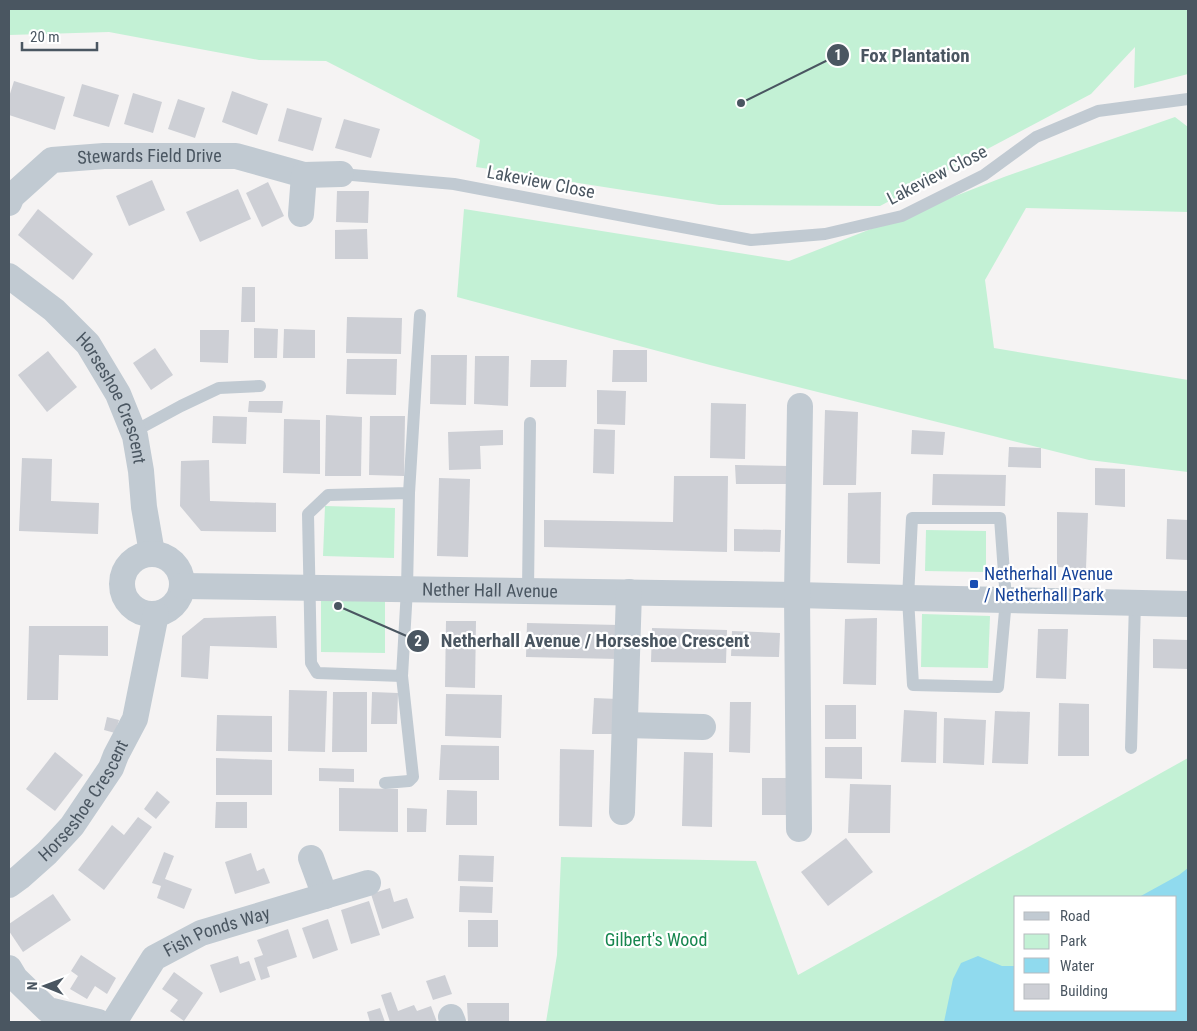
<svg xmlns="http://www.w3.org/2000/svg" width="1197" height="1031" font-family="'Roboto Condensed',sans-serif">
  <rect width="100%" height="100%" fill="#f5f3f3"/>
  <g fill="#c3f1d5" fill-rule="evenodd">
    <path d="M9,9H1188V74L1134,88L1135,47L1091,94L880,206L719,205L476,167L480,140L326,61L259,60L109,32L9,35Z"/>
    <path d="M1175,117L1188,127V212L1026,208L985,280L994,348L1188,380V472L1089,460L710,365L457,297L464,209L789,261L1004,177Z"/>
    <path d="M325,506L395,508L394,558L323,556Z"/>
    <path d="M926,530L986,531V572L925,571Z"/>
    <path d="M321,601H385V653L321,652Z"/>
    <path d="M922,614L990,616L988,668L921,667Z"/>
    <path d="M1188,758V1022H546L557,955L561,857L756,861L798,975ZM1016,897H1176V1010H1016Z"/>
  </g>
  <path fill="#90daee" d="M1188,868V1022H944L953,979L961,963L978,956L1002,966H1016V1010H1176V897H1139L1179,875Z"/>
  <g fill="#cdcfd5">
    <path d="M14,81L65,97L55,130L9,115V97Z"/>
    <path d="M82,84L119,95L109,127L73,116Z"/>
    <path d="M232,91L268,104L257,135L222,122Z"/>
    <path d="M133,93L162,102L153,133L124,124Z"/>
    <path d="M178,99L205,108L195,138L168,129Z"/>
    <path d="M287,108L322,118L313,151L278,141Z"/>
    <path d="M344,119L380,129L371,158L335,148Z"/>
    <path d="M152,180L165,210L129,226L116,196Z"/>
    <path d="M268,182L284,216L262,227L246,193Z"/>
    <path d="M238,189L251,219L200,242L186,212Z"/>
    <path d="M337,191H369L368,223L336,222Z"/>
    <path d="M38,209L93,254L73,280L18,235Z"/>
    <path d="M367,229L368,259H335V230Z"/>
    <path d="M242,287H255V322H241Z"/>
    <path d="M347,317L402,318L401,354L346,353Z"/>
    <path d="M254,328L278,329L277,358H254Z"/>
    <path d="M284,329L315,330V358H283Z"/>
    <path d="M200,330H229L228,363L200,362Z"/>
    <path d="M155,348L173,375L151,390L133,363Z"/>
    <path d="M613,350H647V382H612Z"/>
    <path d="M48,351L77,387L47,412L18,375Z"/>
    <path d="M431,355H467L466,405L430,404Z"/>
    <path d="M475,356H509L508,406L474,404Z"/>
    <path d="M347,359H397L396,395L346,394Z"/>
    <path d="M531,360H567L566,387H530Z"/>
    <path d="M597,390L626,391L625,425L597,424Z"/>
    <path d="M249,401H283L282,413L248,412Z"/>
    <path d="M711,403L746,404L745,459L710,458Z"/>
    <path d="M825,410L858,412L856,485H823Z"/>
    <path d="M326,415L362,417L361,476H325Z"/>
    <path d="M213,416L247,417L246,444L212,443Z"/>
    <path d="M370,416H405L404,476L369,475Z"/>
    <path d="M284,419L320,420V474L283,473Z"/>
    <path d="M594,429L615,430L614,474L593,473Z"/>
    <path d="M503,430V445L480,446L481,469L449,470L448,432Z"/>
    <path d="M912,430L945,432L943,455L911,454Z"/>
    <path d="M1009,447L1041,448V468L1008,467Z"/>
    <path d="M22,458L52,459L51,501L99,503L98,534L19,531Z"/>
    <path d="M209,460L210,501L276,503V532L201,531L180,506L181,461Z"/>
    <path d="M735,465L789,466V484H736Z"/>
    <path d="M1095,468L1125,469V507L1095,505Z"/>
    <path d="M933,474L1006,475L1005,506L932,505Z"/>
    <path d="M674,476H728L727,552L544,547V520L673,522Z"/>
    <path d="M439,478L470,479L468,557L437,556Z"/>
    <path d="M881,492L880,564L847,563L848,493Z"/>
    <path d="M1057,512L1088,513L1086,569L1057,567Z"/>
    <path d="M1167,519L1188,520V560L1166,559Z"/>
    <path d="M734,529L781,530L780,552L734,551Z"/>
    <path d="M276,616L277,648L210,646L208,679L181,677L182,636L204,618Z"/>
    <path d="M877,618L876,685L843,684L845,619Z"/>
    <path d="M446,621H476L475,688L445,687Z"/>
    <path d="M527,623L619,625L618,659L526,657Z"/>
    <path d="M29,626H108V656L59,655L58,700H27Z"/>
    <path d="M652,628L727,630L726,663L651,662Z"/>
    <path d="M1038,629H1068L1066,679L1036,678Z"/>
    <path d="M732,631L780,633L779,657L731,656Z"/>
    <path d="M1153,639L1188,640V669L1153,668Z"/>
    <path d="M289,690L327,691L325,752L288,751Z"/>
    <path d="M333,692H367V752H332Z"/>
    <path d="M372,692L398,693L397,724H371Z"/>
    <path d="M446,694L502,695L501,738L445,736Z"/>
    <path d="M594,698L618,699L617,734H592Z"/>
    <path d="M730,702H751L750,753L729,752Z"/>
    <path d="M1059,703L1089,704V756H1058Z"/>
    <rect x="825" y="705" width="31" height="34"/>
    <path d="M904,710L937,712L936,763L901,762Z"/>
    <path d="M995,711L1030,712L1028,764L992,763Z"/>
    <path d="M217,715L272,716V752L216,751Z"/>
    <path d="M107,717L119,720L115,733L104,730Z"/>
    <path d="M944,718L986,720L984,765L943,763Z"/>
    <path d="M441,745L499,746V780H439Z"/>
    <path d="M825,747H862V779L825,778Z"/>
    <path d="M560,749L594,750L592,827L559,826Z"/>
    <path d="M55,752L83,775L55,811L26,789Z"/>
    <path d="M684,752L713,753L712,827L682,826Z"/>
    <path d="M216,758L272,760V795H216Z"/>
    <path d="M319,768L354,769V782L319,781Z"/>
    <path d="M762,778H793L792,815H762Z"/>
    <path d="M850,784L891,785L890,833H848Z"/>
    <path d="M339,788L398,789V832L339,831Z"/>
    <path d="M447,790L477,791V825H446Z"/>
    <path d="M157,791L170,802L156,819L144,809Z"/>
    <path d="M216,802H247V828H215Z"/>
    <path d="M407,808L427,809L426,832H407Z"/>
    <path d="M138,817L152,827L104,890L78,870L112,825L124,835Z"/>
    <path d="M846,838L873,872L828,906L801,872Z"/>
    <path d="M164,852L174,856L165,879L192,889L184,909L157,898L161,886L152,883Z"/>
    <path d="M251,853L257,871L264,868L270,883L235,894L225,862Z"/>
    <path d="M459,855L494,856L493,882L458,881Z"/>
    <path d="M460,886L493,887L492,913L459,912Z"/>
    <path d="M390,888L394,902L407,898L414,918L382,929L371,894Z"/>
    <path d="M53,894L71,920L23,952L9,931V924Z"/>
    <path d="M369,901L380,935L351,944L341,910Z"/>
    <path d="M328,919L338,950L313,959L302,928Z"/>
    <rect x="468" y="920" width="30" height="27"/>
    <path d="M288,929L297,957L267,967L270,977L261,980L254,958L263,955L257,940Z"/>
    <path d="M81,955L116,978L107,994L95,986L87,999L70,989L78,976L71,971Z"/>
    <path d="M238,956L240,964L249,961L256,980L220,993L210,965Z"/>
    <path d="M174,972L203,993L184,1021L170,1011L178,1000L162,989Z"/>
    <path d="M445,975L452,994L433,1000L426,981Z"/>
    <path d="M391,992L398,1011L414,1005L417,1011L431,1006L437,1022H390L381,995Z"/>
    <path d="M467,1003H509V1022H468Z"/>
    <path d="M380,1008L385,1022H370L367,1012Z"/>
  </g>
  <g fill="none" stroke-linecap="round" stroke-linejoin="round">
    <g stroke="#c1cad2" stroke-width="12">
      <path d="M341,174L454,184L751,240L825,234L902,216L984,175L1036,137L1098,111L1188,99"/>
      <path d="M133,432L181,406L219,388L260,386"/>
      <path d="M409,493L328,495L308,514L311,663L317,673L402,676L407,589L409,493L420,315"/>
      <path d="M912,518H1000L1006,600L998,687L913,685L908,598Z"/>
      <path d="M528,591L530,423"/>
      <path d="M1131,748L1135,602"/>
      <path d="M385,783L409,781L413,777L402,676"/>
    </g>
    <g stroke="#c1cad2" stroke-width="26">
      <path id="s1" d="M9,203L12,196L52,160L104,156H236L304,175L341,174"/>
      <path d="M301,214L304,175"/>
      <path id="s2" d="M9,276L54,310L88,344L118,394L135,436L141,471L144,507L152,553"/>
      <circle cx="152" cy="584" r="30"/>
      <path id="s3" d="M182,586L797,595L908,598L1188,604"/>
      <path d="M625,725L703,727"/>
      <path d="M622,812L629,592"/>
      <path d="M799,829L797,595L800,406"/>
      <path d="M311,858L325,896"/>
      <path id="s4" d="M9,885L20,877L47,853L72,826L111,768L116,755L135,719L156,614"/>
      <path d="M9,968L15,978L48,1010L98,1022"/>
      <path d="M451,1017L453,1022"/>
      <path id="s5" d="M114,1022L154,958L201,933L368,883"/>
    </g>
  </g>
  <rect fill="#1a4fb4" stroke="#fff" stroke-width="2" x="969" y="579" width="10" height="10" rx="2.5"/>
  <g text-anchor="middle" stroke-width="4.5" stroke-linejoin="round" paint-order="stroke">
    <g font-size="18" fill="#4a5661" stroke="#fff">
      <text dy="6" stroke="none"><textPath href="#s1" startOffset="159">Stewards Field Drive</textPath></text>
      <text transform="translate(937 175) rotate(-27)" y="6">Lakeview Close</text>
      <text transform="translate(541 182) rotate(11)" y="6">Lakeview Close</text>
      <text dy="6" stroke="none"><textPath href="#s2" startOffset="164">Horseshoe Crescent</textPath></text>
      <text dy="6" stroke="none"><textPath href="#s3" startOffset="308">Nether Hall Avenue</textPath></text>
      <text dy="6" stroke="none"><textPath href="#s4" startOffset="114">Horseshoe Crescent</textPath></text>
      <text dy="6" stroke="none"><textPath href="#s5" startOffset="144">Fish Ponds Way</textPath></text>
    </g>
    <g font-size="18" fill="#164399" stroke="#fff" text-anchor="start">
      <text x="984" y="580">Netherhall Avenue<tspan x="984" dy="21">/ Netherhall Park</tspan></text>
    </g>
    <g font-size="18" fill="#17864f" stroke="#fff">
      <text x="656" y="946">Gilbert's Wood</text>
    </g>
  </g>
  <path fill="none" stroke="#4a5661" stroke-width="2" d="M741 103L838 55M338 606L418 641"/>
  <g fill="#4a5661" stroke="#fff" stroke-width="2">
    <circle cx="741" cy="103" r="5"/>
    <circle cx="338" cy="606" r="5"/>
    <circle cx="838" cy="55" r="12"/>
    <circle cx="418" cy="641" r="12"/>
  </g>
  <g font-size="15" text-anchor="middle" font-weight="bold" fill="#fff">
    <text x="838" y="60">1</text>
    <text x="418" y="646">2</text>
  </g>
  <g font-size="19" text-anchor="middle" font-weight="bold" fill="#4a5661" stroke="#fff" stroke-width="4.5" stroke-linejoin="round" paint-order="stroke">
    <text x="915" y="62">Fox Plantation</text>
    <text x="595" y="647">Netherhall Avenue / Horseshoe Crescent</text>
  </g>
  <rect width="1197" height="1031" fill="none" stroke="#4a5661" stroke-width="20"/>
  <rect x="1014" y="896" width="162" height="115" fill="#ffffff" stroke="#b7bbc0"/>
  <rect x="1024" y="912" width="25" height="8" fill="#c1cad2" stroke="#b7bbc0"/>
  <text x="1060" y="921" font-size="15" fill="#4a5661">Road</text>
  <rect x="1024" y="934" width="25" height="15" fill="#c3f1d5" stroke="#b7bbc0"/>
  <text x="1060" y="946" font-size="15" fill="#4a5661">Park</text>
  <rect x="1024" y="958" width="25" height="15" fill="#90daee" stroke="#b7bbc0"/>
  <text x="1060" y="971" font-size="15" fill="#4a5661">Water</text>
  <rect x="1024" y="984" width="25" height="15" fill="#cdcfd5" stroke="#b7bbc0"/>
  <text x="1060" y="996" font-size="15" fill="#4a5661">Building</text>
  <g transform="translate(45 986) rotate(271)" stroke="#ffffff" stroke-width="4" paint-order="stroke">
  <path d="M0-4L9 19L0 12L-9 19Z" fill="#4a5661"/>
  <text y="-8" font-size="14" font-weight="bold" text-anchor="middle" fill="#4a5661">N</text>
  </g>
  <path d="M22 42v8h75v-8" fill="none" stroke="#4a5661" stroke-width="2.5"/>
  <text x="30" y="42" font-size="15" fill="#4a5661" stroke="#ffffff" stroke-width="4" paint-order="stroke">20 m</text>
</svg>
